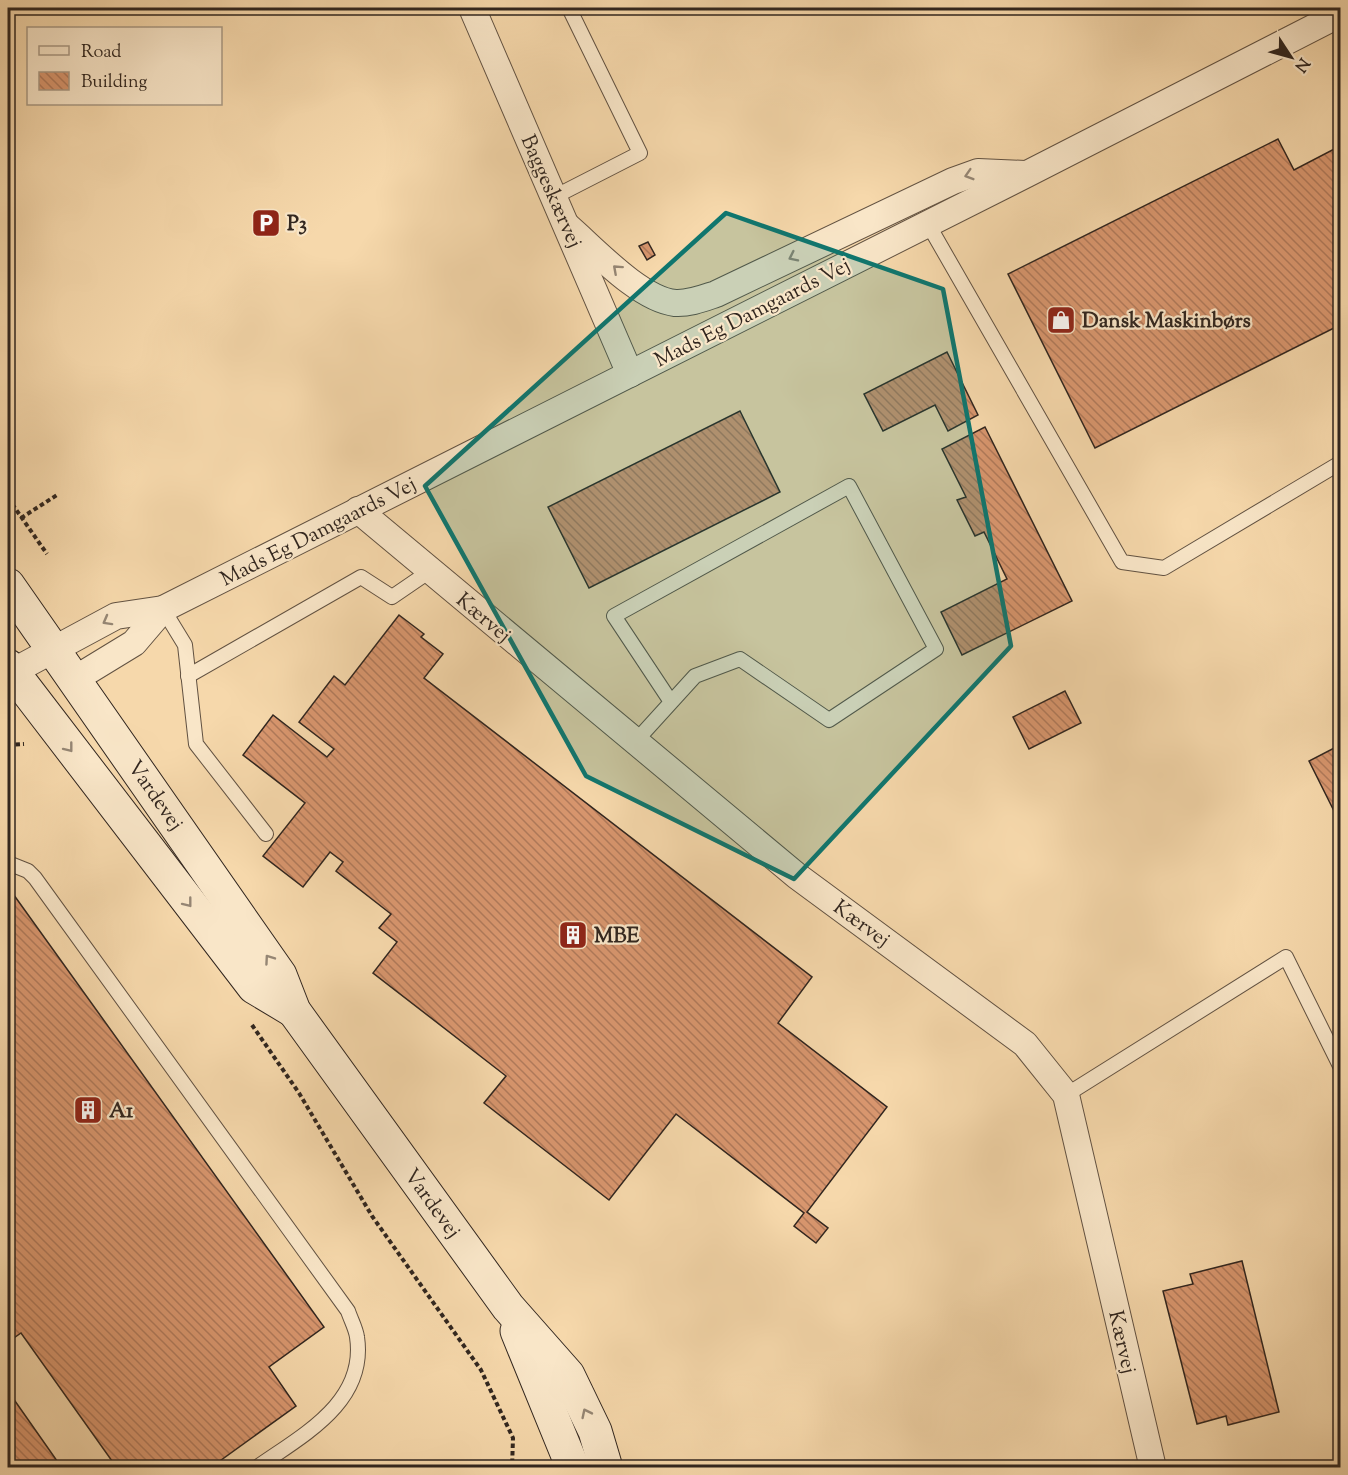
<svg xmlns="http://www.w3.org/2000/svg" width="1348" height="1475" font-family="'Sorts Mill Goudy',serif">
  <defs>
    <pattern id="building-back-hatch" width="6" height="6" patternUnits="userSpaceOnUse" patternTransform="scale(1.5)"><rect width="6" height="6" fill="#d8966e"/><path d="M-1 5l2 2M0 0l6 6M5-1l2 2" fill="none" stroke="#b07a5a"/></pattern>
  </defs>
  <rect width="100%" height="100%" fill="#f6d8ab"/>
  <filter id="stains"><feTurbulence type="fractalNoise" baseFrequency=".00333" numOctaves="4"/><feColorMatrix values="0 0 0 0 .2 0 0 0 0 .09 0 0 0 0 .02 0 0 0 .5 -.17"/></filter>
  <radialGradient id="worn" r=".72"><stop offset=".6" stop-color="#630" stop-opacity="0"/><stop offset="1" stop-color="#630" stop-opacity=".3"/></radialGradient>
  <g fill="url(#building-back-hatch)" stroke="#31261f" stroke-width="1.5">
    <path d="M1278,139L1294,170L1340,146V325L1095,448L1008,274Z"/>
    <path d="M648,242L655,255L647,260L639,246Z"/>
    <path d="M947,352L978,415L948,431L935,405L883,431L864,394Z"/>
    <path d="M740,411L780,492L589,588L548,507Z"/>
    <path d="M985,427L1072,601L962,655L941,612L1007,579L984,532L975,536L957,500L966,497L942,449Z"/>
    <path d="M399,615L424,634L421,637L443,654L424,678L812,977L778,1023L887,1107L807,1212L828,1228L816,1243L794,1226L804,1213L676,1114L609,1200L484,1103L506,1076L373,973L397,942L379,928L391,914L336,871L343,862L330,852L303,887L263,856L305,803L243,755L273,715L327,757L334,749L299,722L334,676L345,685Z"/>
    <path d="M1065,691L1081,723L1029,749L1013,717Z"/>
    <path d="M1340,745V823L1309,761Z"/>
    <path d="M11,891L324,1327L269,1367L296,1406L210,1468H117L21,1333L8,1342V893Z"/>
    <path d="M1242,1261L1279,1412L1228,1425L1226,1416L1197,1424L1163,1291L1193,1284L1190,1274Z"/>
    <path d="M8,1391L62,1468H8Z"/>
  </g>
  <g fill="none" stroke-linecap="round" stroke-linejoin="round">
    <g stroke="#625242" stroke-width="16">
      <g id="lane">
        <path d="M554,197L640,153L569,8"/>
        <path d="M928,224L1122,562L1164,568L1340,463"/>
        <path d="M163,609L185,645L196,744L266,834"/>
        <path d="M188,676L361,577L392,597L430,571"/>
        <path d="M635,742L695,676L740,659L829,720L936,649L849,486L614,616L671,702"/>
        <path d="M8,863L28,871L35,878L348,1311C351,1320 356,1329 357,1337C367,1403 301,1436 256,1468"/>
        <path d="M1066,1095L1286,957L1340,1066"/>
      </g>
    </g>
    <g stroke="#625242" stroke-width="28">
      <g id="street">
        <path d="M472,8L630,374"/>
        <path d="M567,226C594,249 639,299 675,303C689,304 704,298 716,294L953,181L978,172L1025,174"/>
        <path d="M358,510L797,876L1025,1044L1066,1095L1153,1468"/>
        <path d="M12,672L116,616L163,609L1027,174L1340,14"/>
        <path d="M75,679L134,643L163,609"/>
      </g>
    </g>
    <g stroke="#31261f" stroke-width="35">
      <g id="secondary">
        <path d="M8,585L280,975L294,1011L508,1307L568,1375L595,1431L606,1468"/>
        <path d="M8,666L254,987L294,1011"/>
        <path d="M517,1331L573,1468"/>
      </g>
    </g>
    <g stroke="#31261f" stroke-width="4" stroke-dasharray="4.5 3" stroke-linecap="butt">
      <path d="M8,498L47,554"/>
      <path d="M21,518L57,495"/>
      <path d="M8,745L24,744"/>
      <path d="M252,1025L299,1093L372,1216L481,1370L513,1438L512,1468"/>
    </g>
    <use href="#lane" stroke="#f9e6c8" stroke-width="14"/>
    <use href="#street" stroke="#f9e6c8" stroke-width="26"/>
    <use href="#secondary" stroke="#f9e6c8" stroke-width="33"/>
  </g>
  <defs><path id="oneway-chevron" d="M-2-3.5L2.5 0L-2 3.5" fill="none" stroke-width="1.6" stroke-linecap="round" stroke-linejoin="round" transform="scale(1.5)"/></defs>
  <g stroke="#958674">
    <use href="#oneway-chevron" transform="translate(969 175) rotate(163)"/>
    <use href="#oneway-chevron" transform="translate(793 257) rotate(154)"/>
    <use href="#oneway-chevron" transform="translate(617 269) rotate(-138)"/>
    <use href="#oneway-chevron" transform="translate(107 621) rotate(151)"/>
    <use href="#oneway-chevron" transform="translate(69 748) rotate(52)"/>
    <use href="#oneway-chevron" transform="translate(188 903) rotate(52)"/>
    <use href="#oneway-chevron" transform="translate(269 959) rotate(-125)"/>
    <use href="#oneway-chevron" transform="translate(586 1413) rotate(-116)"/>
  </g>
  <path fill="#0f766e" fill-opacity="0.2" stroke="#0f766e" stroke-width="4.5" stroke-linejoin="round" d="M726,213L943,289L1011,646L794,879L586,776L425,486Z"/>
  <defs>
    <g id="parking-square" transform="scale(1.5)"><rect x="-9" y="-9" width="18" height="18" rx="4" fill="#8f2418" stroke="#f9e6c8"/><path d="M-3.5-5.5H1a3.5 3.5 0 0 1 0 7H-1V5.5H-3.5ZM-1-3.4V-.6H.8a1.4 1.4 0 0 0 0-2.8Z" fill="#fff"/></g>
    <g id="shop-square" transform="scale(1.5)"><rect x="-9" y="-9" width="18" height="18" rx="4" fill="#8f2418" stroke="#f9e6c8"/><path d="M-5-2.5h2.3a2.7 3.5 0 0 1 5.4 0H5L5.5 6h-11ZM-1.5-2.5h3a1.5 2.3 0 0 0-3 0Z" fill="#fff"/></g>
    <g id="building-square" transform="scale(1.5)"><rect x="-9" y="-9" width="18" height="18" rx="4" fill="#8f2418" stroke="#f9e6c8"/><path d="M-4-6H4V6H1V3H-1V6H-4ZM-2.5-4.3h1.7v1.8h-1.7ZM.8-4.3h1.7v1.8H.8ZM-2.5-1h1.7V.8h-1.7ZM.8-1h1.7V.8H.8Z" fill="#fff"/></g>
  </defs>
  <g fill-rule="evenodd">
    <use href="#parking-square" x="266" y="223"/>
    <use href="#shop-square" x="1061" y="320"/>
    <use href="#building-square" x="573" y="935"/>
    <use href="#building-square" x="88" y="1110"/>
  </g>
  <g text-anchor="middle" stroke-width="4.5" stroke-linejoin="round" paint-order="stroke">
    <g font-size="21" fill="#31261f" stroke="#f9e6c8">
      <text transform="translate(552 191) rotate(66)" y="7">Baggeskærvej</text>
      <text transform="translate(752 312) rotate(-27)" y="7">Mads Eg Damgaards Vej</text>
      <text transform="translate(318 531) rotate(-27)" y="7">Mads Eg Damgaards Vej</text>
      <text transform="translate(484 617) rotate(40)" y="7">Kærvej</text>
      <text transform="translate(156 795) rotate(55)" y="7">Vardevej</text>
      <text transform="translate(862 923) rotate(36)" y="7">Kærvej</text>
      <text transform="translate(433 1203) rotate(54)" y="7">Vardevej</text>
      <text transform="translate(1123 1342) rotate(77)" y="7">Kærvej</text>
    </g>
    <g font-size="21" font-weight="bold" fill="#31261f" stroke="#f9e6c8" text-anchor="start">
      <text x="287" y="230">P3</text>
      <text x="1082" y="327">Dansk Maskinbørs</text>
      <text x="594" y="942">MBE</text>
      <text x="109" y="1117">A1</text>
    </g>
  </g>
  <rect width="1348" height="1475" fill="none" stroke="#f6d8ab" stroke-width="30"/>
  <rect x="9" y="9" width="1330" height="1457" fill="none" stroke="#31261f" stroke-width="3"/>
  <rect x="15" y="15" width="1318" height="1445" fill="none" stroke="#31261f" stroke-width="1.5"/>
  <rect x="27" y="27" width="195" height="78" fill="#f9e6c8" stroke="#a99984" stroke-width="1.5"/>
  <rect x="39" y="46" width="30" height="9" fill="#f9e6c8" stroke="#a99984" stroke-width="1.5"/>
  <text x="81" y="57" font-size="18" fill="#31261f">Road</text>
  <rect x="39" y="72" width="30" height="18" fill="url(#building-back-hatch)" stroke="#a99984" stroke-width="1.5"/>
  <text x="81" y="87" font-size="18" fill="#31261f">Building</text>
  <g transform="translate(1291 57) rotate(126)" stroke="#f9e6c8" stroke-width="4.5" paint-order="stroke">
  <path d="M0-4.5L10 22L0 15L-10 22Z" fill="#31261f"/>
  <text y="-9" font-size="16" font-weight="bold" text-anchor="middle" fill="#31261f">N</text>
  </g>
  <rect width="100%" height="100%" filter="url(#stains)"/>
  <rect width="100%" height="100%" fill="url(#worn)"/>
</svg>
